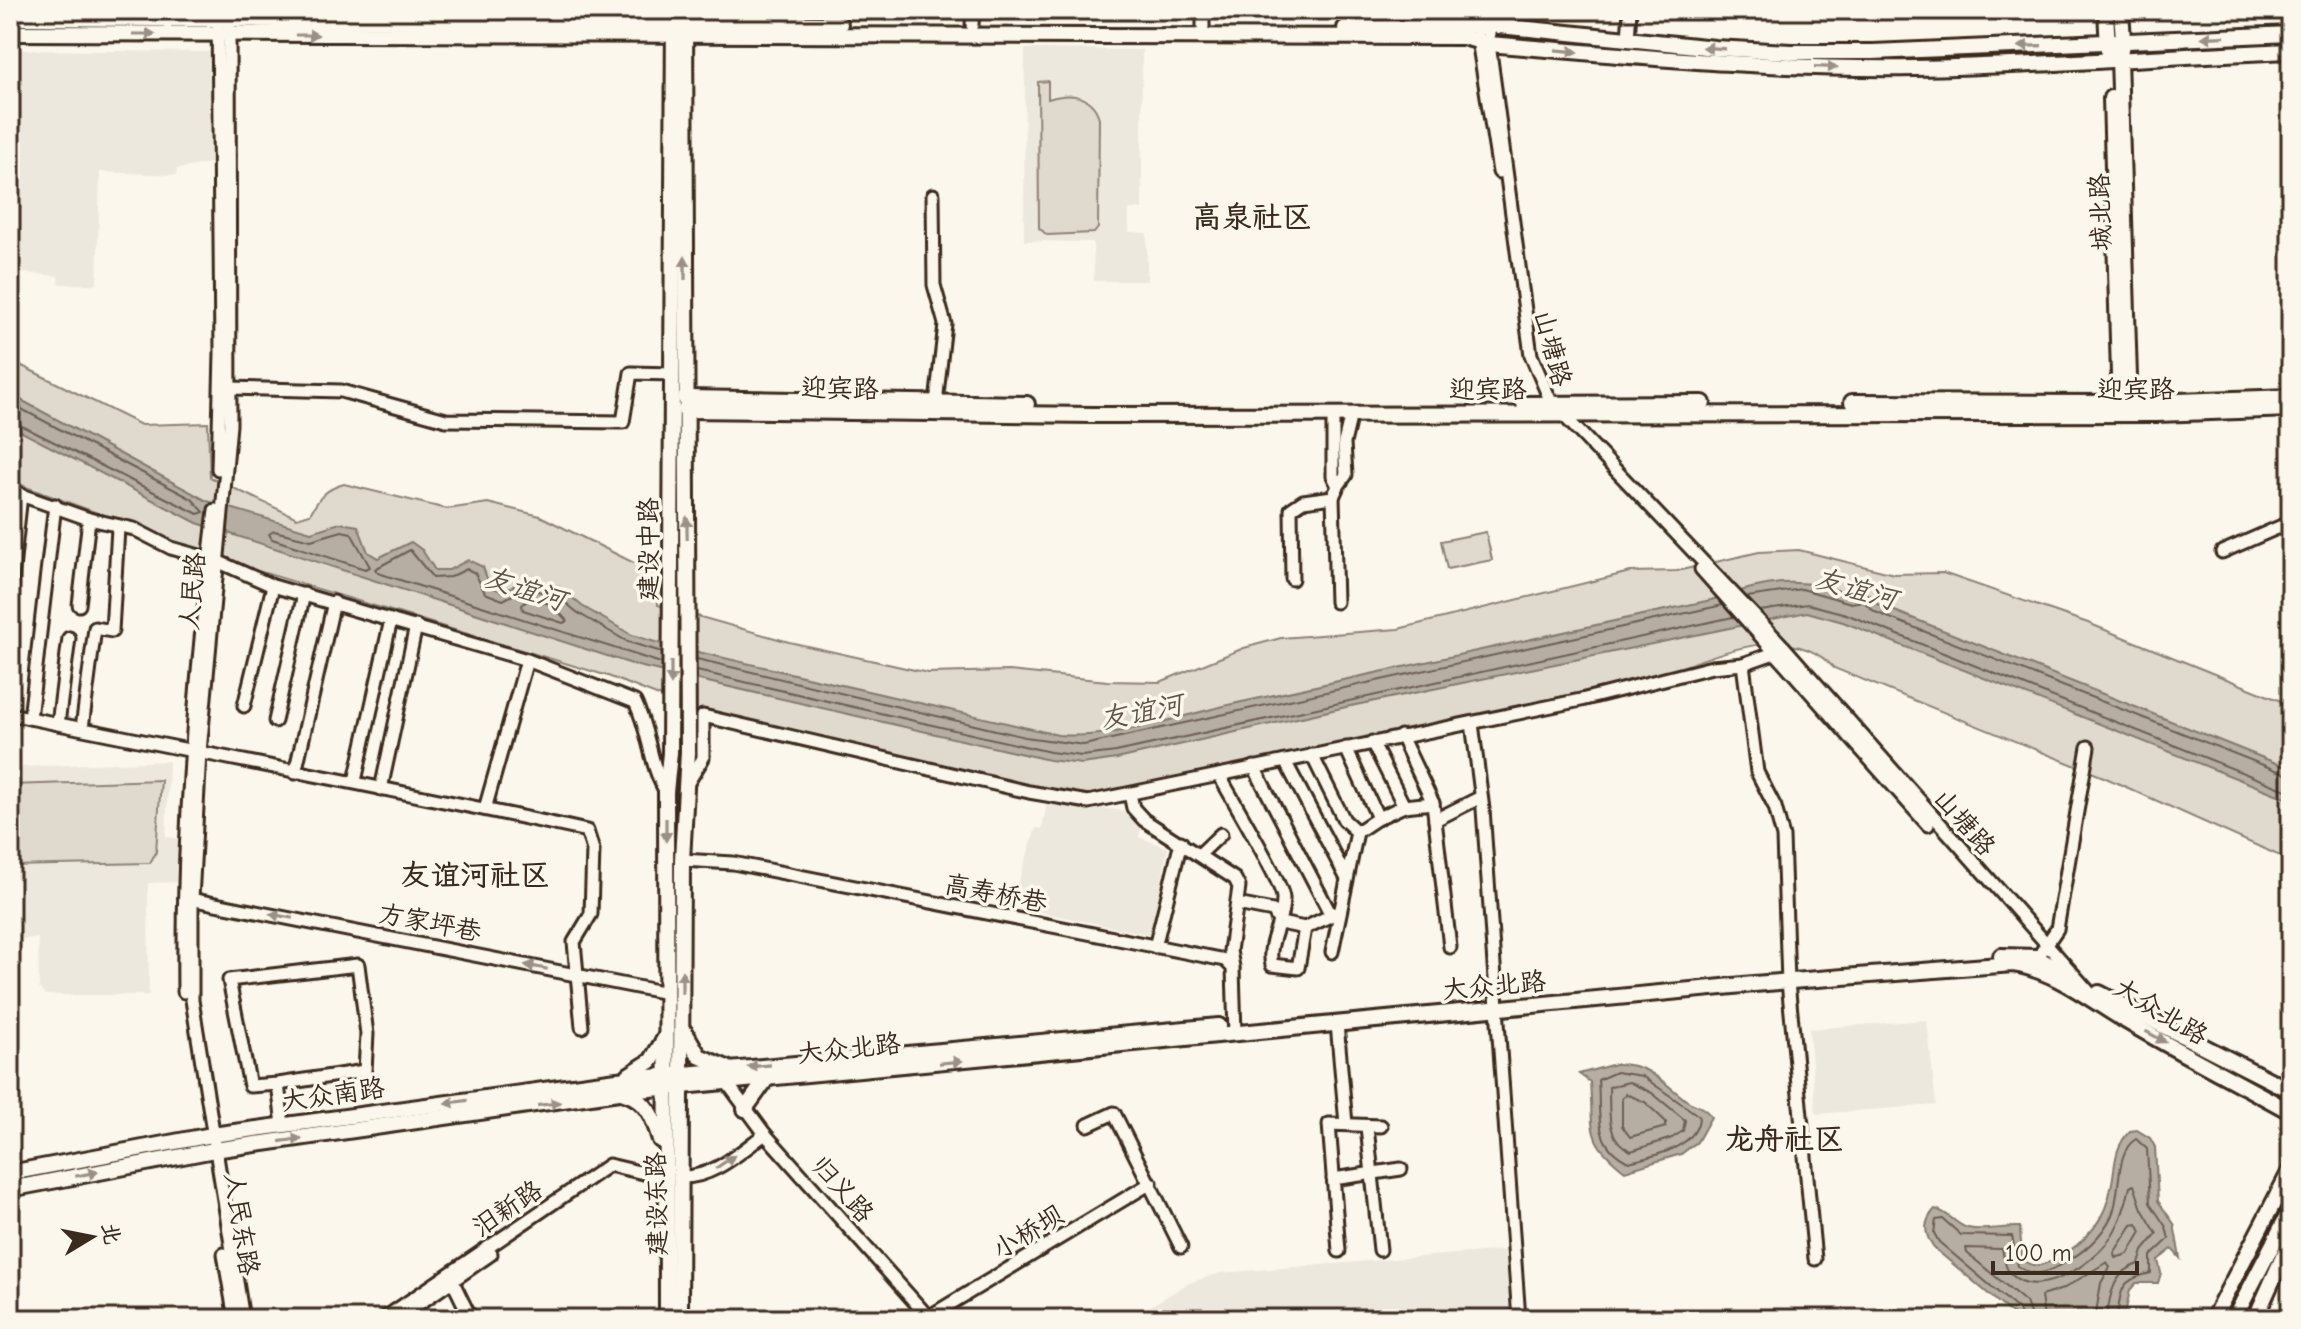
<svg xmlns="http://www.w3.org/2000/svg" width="2301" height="1329" font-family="'Comic Neue','LXGW WenKai TC',sans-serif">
  <rect width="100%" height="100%" fill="#fbf7ec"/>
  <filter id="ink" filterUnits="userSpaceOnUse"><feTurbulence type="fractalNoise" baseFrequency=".0125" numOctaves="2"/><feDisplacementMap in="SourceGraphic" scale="16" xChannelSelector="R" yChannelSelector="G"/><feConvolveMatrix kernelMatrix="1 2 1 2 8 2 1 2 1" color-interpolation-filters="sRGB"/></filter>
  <g filter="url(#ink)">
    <g fill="#ede8dd">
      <path d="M1025,49L1142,50V209H1129V232L1147,233V281H1094L1093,242L1024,241Z"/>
      <path d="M19,50L210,52V163L177,169L176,175L100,172L97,284H59L58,276L12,272Z"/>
      <path d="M10,718L15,767L169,761L166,837L182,839L179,882L148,883L149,995H45L39,988L38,938L21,939L19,878H10Z"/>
      <path d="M1047,803L1120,810L1142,824L1139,837L1168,848L1151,935L1011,906L1036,828L1042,829Z"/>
      <path d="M1927,1020L1936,1105L1816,1114L1809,1029Z"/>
      <path d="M1505,1250L1512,1319H1129L1189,1283L1220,1273Z"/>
    </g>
    <g fill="#dfd9ce" stroke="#8d8276" stroke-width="2">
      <path d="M1048,81V99C1069,92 1092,94 1099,118L1098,228L1094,233L1047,235L1039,228L1038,82Z"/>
      <path d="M10,360L141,425L208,423L210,477L297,518L310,514C319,498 325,489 344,484L447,509L488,503L540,516L634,563L657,567L658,605L789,642L928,673L1009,671L1107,681L1160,682L1244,648L1281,638L1398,629L1630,572L1677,571L1759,552L1799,550L1894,574L1943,573L2088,623L2291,705V861L2106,778L1834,668C1790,619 1714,656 1663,674L1199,777L1098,795L1047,791L692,709L608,676L172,545L136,527L26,487L10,478Z"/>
      <path d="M1486,532L1492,560L1447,569L1441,541Z"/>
      <path d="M161,780L156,852L150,863L10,866V785Z"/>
    </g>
    <g fill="#b6aea2" stroke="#85796d" stroke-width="2">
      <path d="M10,394L207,501L311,532L340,523L358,526L368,552L378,558L411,542L422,550L435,570H449L468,560L483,567L490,587L504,592L521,581L558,586L582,606L632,635L655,642L1058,735C1120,740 1182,714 1242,702C1399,669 1555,634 1711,600C1765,582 1799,574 1854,596L1856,590L1878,598L1877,604L2291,769V800L1843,622L1807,612L1346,707L1117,759L1082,764L1049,760L638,666L197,523L10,426Z"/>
      <path d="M1615,1064C1648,1063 1661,1081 1686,1100C1695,1106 1706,1107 1711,1117L1697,1142L1681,1154L1625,1171C1584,1139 1594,1130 1590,1082L1579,1074Z"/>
      <path d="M2137,1130L2150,1138L2155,1147L2158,1201L2174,1224L2180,1258L2172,1249L2158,1260L2161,1273L2158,1283H2136L2130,1290L2124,1319H2018L1933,1247C1924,1233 1923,1222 1935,1209C1949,1212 1955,1225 1968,1228C1986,1232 2003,1226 2020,1227L2022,1260C2034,1269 2045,1265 2057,1258C2086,1243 2105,1221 2111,1188C2116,1166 2113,1148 2130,1131Z"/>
    </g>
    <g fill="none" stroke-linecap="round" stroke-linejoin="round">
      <g stroke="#6c5f53" stroke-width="2">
        <path d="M10,403L192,499L204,512L198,514L10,420"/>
        <path d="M274,531L311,540L342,531L351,533L370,567L365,569L272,539L269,534Z"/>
        <path d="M1747,597L1802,589L1851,603L1863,601L1875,612L2291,776"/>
        <path d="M528,600L552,604L567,621L563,623L523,610L522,605Z"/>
        <path d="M1760,611L1808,604L1846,614L2291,792"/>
        <path d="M697,659L1025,737L1084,745L1723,605"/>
        <path d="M661,663L378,573L375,569L410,550L433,578L450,577L467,569L475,573L485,593L503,600L524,589L555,594L578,613L628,642L662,652"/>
        <path d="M697,671L1050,752L1082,756L1116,752L1733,617"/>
        <path d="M1616,1072L1642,1076L1699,1116C1699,1147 1654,1156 1629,1162C1592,1145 1601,1114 1598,1080Z"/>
        <path d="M1629,1082L1652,1093L1685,1120L1683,1131L1672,1138L1631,1151C1605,1139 1610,1112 1609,1087Z"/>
        <path d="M1626,1094L1645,1102L1666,1122V1127L1630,1137L1622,1126V1097Z"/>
        <path d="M2137,1224L2141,1232L2128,1254L2115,1258L2114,1253L2132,1225Z"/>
        <path d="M2022,1319L2019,1310L1939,1242L1934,1233L1936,1220L1943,1219L1961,1235L2012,1236L2018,1266C2031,1277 2045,1274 2059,1266C2082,1254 2101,1239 2112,1215C2122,1192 2114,1152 2136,1139L2147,1149L2150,1203L2166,1227L2169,1239L2151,1256V1273C2120,1280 2121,1288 2117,1319"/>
        <path d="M2032,1319L2026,1302L1967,1253L1966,1248L2002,1249C2004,1256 2004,1265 2009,1272C2035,1302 2087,1267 2106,1244C2119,1227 2125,1208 2130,1187L2134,1185L2142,1209L2157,1234L2143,1251L2139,1264C2114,1271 2109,1295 2107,1319"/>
        <path d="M2044,1319L2041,1296L2063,1289L2107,1262L2110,1267L2101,1283L2095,1319"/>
      </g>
      <g stroke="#3b2a1e" stroke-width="17">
        <g id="minor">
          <path d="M218,10L221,353L218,469"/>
          <path d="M229,10L230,425L200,752L192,899V1000L243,1319"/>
          <path d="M1478,10V40L1499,172"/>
          <path d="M1489,10V44L1531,355L1551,402L1783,646L2090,993"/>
          <path d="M972,25L973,10"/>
          <path d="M1203,28V10"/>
          <path d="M1628,40L1630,10"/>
          <path d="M933,195L934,285L945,324L936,403"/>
          <path d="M231,388L341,391L446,420L623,422L631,373L673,374"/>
          <path d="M1338,486L1346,475L1344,443L1351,414"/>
          <path d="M10,487L21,495L89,519L134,529L171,548L217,561L273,586L527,660L635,702C650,732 649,764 666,792"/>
          <path d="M1333,497L1336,602"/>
          <path d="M2222,552L2291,522"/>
          <path d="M1701,569L1928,825"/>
          <path d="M1292,579L1291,509L1303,501L1333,497L1338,486L1333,476V414"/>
          <path d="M10,596L21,495"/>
          <path d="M79,605L89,519"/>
          <path d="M1743,664L1757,772L1775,807L1783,837L1788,982L1815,1259"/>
          <path d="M244,706L273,586"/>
          <path d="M10,714C202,754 395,789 587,831L593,850L591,914L574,942L582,1027"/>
          <path d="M30,718L55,505"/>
          <path d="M275,721L304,594"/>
          <path d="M1472,723L1483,809L1519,1319"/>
          <path d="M58,724L69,638"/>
          <path d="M82,728L95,628L112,631L118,528"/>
          <path d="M1401,736L1433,803L1450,947"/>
          <path d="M1372,742L1404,806L1433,803"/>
          <path d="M1312,755L1344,820L1357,832"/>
          <path d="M1285,761L1347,879"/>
          <path d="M1254,767L1331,915"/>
          <path d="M295,773L334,602"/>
          <path d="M1219,775C1230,795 1282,882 1283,898C1284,922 1266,942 1272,965L1298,968L1305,928"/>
          <path d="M355,781L391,620"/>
          <path d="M686,786L703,758V716L1029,792L1088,802L1581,700L1712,667L1743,664L1777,652"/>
          <path d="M381,789L416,626"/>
          <path d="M1130,794L1133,808L1144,820L1235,879L1239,887L1230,951L1233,967"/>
          <path d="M485,809L527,660"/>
          <path d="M1378,818L1404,806"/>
          <path d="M1435,820L1481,797"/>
          <path d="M1199,855L1221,834"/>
          <path d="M682,860L733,863L1225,960L1233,968L1235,1034"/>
          <path d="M185,898L667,993"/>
          <path d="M1237,904L1273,911L1280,923L1305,928L1336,913"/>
          <path d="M1155,947L1181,842"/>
          <path d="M2042,951L2057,929L2088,747"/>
          <path d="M1332,952L1357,832L1378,818L1346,748"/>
          <path d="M184,992C182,830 196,670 215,510"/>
          <path d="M1337,1024L1346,1124"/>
          <path d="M278,1084L250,1086L229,980L358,965L367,1034L365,1071L278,1084L283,1125"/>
          <path d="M728,1084L765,1134L930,1319"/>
          <path d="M1088,1125L1114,1113L1181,1247"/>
          <path d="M1367,1127L1380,1250"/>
          <path d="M679,1177C712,1179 739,1153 765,1134"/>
          <path d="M1333,1179L1401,1169"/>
          <path d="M1339,1251L1329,1124L1381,1126"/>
          <path d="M224,1254L235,1319"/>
          <path d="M451,1278L471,1319"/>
          <path d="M383,1319L609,1165L665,1178"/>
          <path d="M397,1319L491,1254"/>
          <path d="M925,1319L1151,1183"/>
        </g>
      </g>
      <g stroke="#3b2a1e" stroke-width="20">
        <g id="major">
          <path d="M2106,10L2108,50"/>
          <path d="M2121,10L2123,40L2119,58L2130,409"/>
          <path d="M10,18L840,24"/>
          <path d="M1345,28L1490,25L1715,48L1791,52H1873L2291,34"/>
          <path d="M10,33L1463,37L1489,44C1631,56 1772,70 1914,68C2040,66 2165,56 2291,51"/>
          <path d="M2111,98L2120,409"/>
          <path d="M685,398L1027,404"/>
          <path d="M1852,402L2120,403L2291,397"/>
          <path d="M1524,404L1703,403"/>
          <path d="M685,410L1093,415L2157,414L2291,409"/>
          <path d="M2001,956L2036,957L2067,975"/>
          <path d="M2099,993L2291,1091"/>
          <path d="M685,1032L699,1056L727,1068"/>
          <path d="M629,1075L651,1061L666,1036"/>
          <path d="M624,1093C647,1099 654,1119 660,1140"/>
          <path d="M745,1109L765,1081"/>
          <path d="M10,1173L212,1135L617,1080L1219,1026"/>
          <path d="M10,1189L214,1150L619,1092L1754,984L2013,964C2055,970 2092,1001 2128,1022C2182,1054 2237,1082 2291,1112"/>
          <path d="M667,1319L666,792L670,753L674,10"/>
          <path d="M680,1319L682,860L688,752L685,10"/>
          <path d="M2213,1319L2291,1169"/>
          <path d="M2234,1319L2291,1209"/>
          <path d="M2255,1319L2291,1239"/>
        </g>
      </g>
      <use href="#minor" stroke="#fbf7ec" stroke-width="11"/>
      <use href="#major" stroke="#fbf7ec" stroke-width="14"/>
    </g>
    <defs><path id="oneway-solid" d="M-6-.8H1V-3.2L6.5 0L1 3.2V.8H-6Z" transform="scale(2)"/></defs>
    <g fill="#9b9085">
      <use href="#oneway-solid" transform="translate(144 34)"/>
      <use href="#oneway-solid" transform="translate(307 35)"/>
      <use href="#oneway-solid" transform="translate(2213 37) rotate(178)"/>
      <use href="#oneway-solid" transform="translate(2030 46) rotate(178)"/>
      <use href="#oneway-solid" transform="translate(1714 48) rotate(-176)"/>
      <use href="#oneway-solid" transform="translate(1567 51) rotate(5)"/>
      <use href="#oneway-solid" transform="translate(1826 67) rotate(2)"/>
      <use href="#oneway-solid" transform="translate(685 268) rotate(-90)"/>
      <use href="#oneway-solid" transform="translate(687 528) rotate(-91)"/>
      <use href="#oneway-solid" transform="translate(671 673) rotate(90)"/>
      <use href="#oneway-solid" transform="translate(666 830) rotate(90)"/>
      <use href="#oneway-solid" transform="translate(281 916) rotate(-169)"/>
      <use href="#oneway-solid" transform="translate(536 967) rotate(-169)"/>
      <use href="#oneway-solid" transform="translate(682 982) rotate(-90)"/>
      <use href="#oneway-solid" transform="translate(2156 1037) rotate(29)"/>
      <use href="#oneway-solid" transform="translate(951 1062) rotate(-6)"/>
      <use href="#oneway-solid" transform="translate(759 1066) rotate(175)"/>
      <use href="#oneway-solid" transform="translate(456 1102) rotate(172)"/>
      <use href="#oneway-solid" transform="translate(549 1104) rotate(-8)"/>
      <use href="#oneway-solid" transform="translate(291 1140) rotate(-8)"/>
      <use href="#oneway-solid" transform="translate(725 1162) rotate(-34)"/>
      <use href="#oneway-solid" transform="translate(87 1174) rotate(-11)"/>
    </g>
  </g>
  <g text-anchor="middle" stroke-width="7" stroke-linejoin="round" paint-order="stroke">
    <g font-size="26" fill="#3b2a1e" stroke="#fbf7ec">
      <text transform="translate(2100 212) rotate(-92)" y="9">城北路</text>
      <text transform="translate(1553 348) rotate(75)" y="9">山塘路</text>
      <text transform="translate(840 388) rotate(1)" y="9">迎宾路</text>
      <text x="1488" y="398">迎宾路</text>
      <text x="2136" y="398">迎宾路</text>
      <text transform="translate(648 549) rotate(-90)" y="9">建设中路</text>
      <text transform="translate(192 591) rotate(-85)" y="9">人民路</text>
      <text transform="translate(1965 822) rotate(49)" y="9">山塘路</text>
      <text transform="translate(996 893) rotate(11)" y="9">高寿桥巷</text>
      <text transform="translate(430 922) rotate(11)" y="9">方家坪巷</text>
      <text transform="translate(1494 985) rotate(-5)" y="9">大众北路</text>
      <text transform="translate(2161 1011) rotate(31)" y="9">大众北路</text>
      <text transform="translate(849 1048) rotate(-6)" y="9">大众北路</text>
      <text transform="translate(333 1094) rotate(-8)" y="9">大众南路</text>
      <text transform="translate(843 1189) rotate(48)" y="9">归义路</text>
      <text transform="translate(656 1204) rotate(-91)" y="9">建设东路</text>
      <text transform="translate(507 1208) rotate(-34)" y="9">汨新路</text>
      <text transform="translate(242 1224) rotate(81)" y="9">人民东路</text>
      <text transform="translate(1028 1232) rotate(-31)" y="9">小桥坝</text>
    </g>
    <g font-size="28" font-style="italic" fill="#605246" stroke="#fbf7ec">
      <text transform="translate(525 588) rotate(18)" y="10">友谊河</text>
      <text transform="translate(1856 588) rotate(16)" y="10">友谊河</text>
      <text transform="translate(1141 711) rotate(-11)" y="10">友谊河</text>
    </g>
    <g font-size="30" font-weight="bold" fill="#3b2a1e" stroke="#fbf7ec">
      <text x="1252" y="227">高泉社区</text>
      <text x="475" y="885">友谊河社区</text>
      <text x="1784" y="1149">龙舟社区</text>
    </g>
  </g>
  <rect width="2301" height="1329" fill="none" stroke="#fbf7ec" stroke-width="40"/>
  <rect x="20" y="20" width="2261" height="1289" fill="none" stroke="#3b2a1e" stroke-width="3" filter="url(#ink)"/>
  <g transform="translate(92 1237) rotate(80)" stroke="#fbf7ec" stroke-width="6" paint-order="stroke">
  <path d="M0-6L14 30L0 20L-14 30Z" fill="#3b2a1e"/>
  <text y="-12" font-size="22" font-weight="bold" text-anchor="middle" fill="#3b2a1e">北</text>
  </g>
  <path d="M1993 1261v12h144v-12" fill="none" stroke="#3b2a1e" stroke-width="4"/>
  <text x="2005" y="1261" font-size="24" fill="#3b2a1e" stroke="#fbf7ec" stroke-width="6" paint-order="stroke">100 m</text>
</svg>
